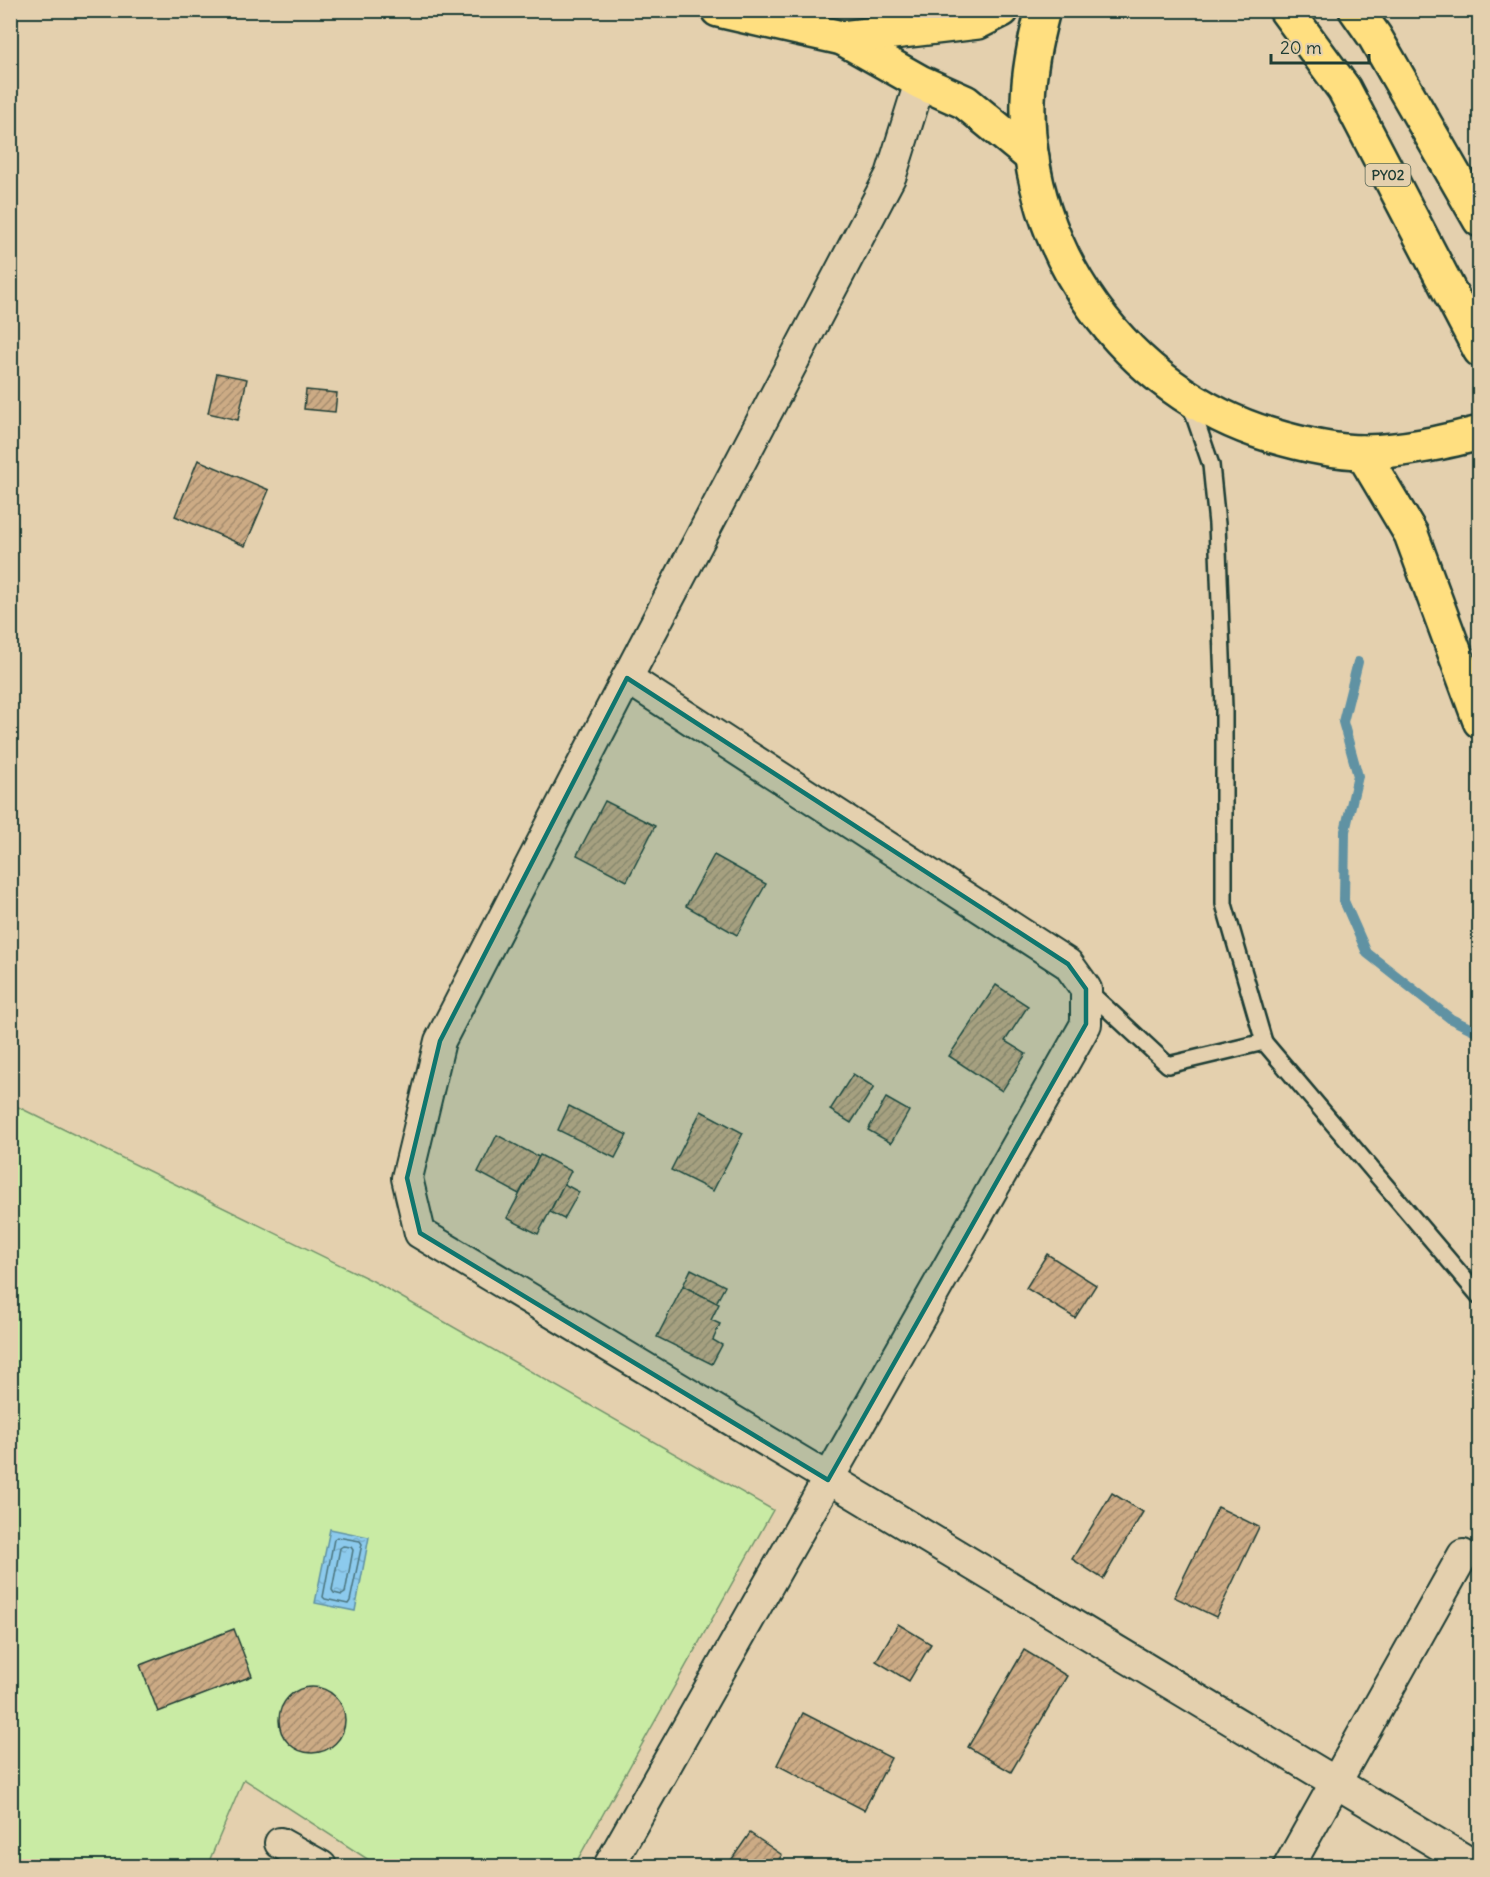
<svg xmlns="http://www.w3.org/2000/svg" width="1490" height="1877" font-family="Delius,sans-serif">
  <defs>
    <pattern id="water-ripples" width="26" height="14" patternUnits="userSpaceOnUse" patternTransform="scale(1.5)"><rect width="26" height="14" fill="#8ccaed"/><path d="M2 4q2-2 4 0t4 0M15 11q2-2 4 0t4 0" fill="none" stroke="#78aecc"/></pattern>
    <pattern id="building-hatch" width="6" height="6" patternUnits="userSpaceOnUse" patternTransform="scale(1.5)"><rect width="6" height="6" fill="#ccab85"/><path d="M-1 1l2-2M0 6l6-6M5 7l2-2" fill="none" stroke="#a58c6e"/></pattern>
  </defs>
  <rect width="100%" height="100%" fill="#e4d0ae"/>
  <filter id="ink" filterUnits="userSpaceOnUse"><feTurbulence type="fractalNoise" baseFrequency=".0167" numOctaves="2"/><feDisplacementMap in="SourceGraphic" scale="12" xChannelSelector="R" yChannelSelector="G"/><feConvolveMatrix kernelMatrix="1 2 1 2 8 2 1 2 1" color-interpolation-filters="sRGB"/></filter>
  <g filter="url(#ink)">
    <path fill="#c9eba4" stroke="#74946c" stroke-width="1.5" d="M10,1103L373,1281L773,1510L574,1866H378L244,1779L207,1866H11Z"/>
    <path fill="url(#water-ripples)" stroke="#6092a3" stroke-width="1.5" d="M330,1529L369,1537L355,1611L315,1603Z"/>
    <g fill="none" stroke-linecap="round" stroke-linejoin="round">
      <g stroke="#4b757e" stroke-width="1.5">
        <path d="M337,1537L360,1541L362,1544L350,1601L348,1604L325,1599L323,1597L334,1539Z"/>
        <path d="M343,1546L351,1547L353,1550L345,1593L342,1595L334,1593L332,1590L340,1548Z"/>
      </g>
      <path stroke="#6092a3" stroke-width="10" d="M1358,662L1343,722L1358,776L1345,831L1344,901L1367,953L1451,1019L1480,1033"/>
    </g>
    <g fill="url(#building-hatch)" stroke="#1f3d34" stroke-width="1.5">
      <path d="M217,373L247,379L238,420L208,413Z"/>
      <path d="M306,390L337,393L335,412L304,409Z"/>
      <path d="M198,460L269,490L245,546L175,516Z"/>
      <path d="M605,801L655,826L627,881L577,855Z"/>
      <path d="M714,855L766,884L737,935L686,906Z"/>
      <path d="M996,985L1028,1006L1005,1041L1026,1054L1002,1091L949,1056Z"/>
      <path d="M853,1074L874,1087L851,1123L830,1110Z"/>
      <path d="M886,1098L909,1111L891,1143L868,1130Z"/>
      <path d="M569,1106L627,1135L615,1158L558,1130Z"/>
      <path d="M701,1111L743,1133L713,1191L671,1170Z"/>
      <path d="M497,1135L539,1157L519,1194L478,1172Z"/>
      <path d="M540,1155L571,1171L538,1234L507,1218Z"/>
      <path d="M564,1184L579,1192L564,1219L550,1212Z"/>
      <path d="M1047,1254L1096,1285L1075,1318L1026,1288Z"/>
      <path d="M691,1269L725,1286L716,1303L683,1286Z"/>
      <path d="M683,1286L719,1304L711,1320L720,1324L713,1340L722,1345L712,1364L657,1337Z"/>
      <path d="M1112,1493L1143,1512L1103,1579L1072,1559Z"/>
      <path d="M1218,1507L1259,1527L1216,1617L1174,1597Z"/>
      <path d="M898,1624L931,1644L909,1681L876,1661Z"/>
      <path d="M234,1629L252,1676L158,1712L140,1665Z"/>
      <path d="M1024,1650L1067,1676L1011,1772L968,1747Z"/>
      <circle cx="312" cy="1720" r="33"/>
      <path d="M803,1713L891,1758L864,1810L777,1765Z"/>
      <path d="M750,1833L782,1855L775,1866H727Z"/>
    </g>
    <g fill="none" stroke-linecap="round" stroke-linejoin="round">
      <g stroke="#1f3d34" stroke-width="20">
        <g id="lane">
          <path d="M1086,989L1168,1065L1264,1042L1224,904V708L1217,524L1211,465L1189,401"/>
          <path d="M1264,1042L1480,1297"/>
        </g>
      </g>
      <g stroke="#1f3d34" stroke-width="34">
        <g id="street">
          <path d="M920,82L891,175L627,678L440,1041L407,1178L420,1233L1475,1866"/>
          <path d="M280,1843L321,1866"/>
          <path d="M609,1866L1086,1024V989L1068,964L627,678"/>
          <path d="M1289,1866L1463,1555"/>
        </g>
      </g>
      <g stroke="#1f3d34" stroke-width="38">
        <g id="highway">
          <path d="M718,10L842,38L920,82L965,102L1032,157"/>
          <path d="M1043,10C1035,40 1029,69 1028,100C1024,250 1127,392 1270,435C1300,444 1332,452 1364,452C1405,451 1440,443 1480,433"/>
          <path d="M1286,10L1344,89L1480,350"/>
          <path d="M1356,10L1375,37L1480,220"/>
          <path d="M842,38L978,22L1002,10"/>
          <path d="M1362,452L1411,534L1480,721"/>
        </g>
      </g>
      <use href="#lane" stroke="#e4d0ae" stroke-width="15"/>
      <use href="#street" stroke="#e4d0ae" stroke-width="30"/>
      <use href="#highway" stroke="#ffdf80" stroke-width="33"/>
    </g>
  </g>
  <path fill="#0f766e" fill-opacity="0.2" stroke="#0f766e" stroke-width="4.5" stroke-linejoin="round" d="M627,678L1068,964L1086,989V1024L828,1480L420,1233L407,1178L440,1041Z"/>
  <g text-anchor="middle" stroke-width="4.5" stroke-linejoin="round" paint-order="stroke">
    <rect fill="#e4d0ae" stroke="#5a6959" stroke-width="1.5" x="1365.5" y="164" width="45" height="22" rx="4.5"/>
    <g font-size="14" font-weight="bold" fill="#1f3d34">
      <text x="1388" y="180">PY02</text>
    </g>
  </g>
  <rect width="1490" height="1877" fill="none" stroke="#e4d0ae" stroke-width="36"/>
  <rect x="18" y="18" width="1454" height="1841" fill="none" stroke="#1f3d34" stroke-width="2" filter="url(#ink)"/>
  <path d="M1271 54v9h98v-9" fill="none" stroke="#1f3d34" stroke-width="3"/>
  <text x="1280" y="54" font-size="18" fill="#1f3d34" stroke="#e4d0ae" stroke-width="4.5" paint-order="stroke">20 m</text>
</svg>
